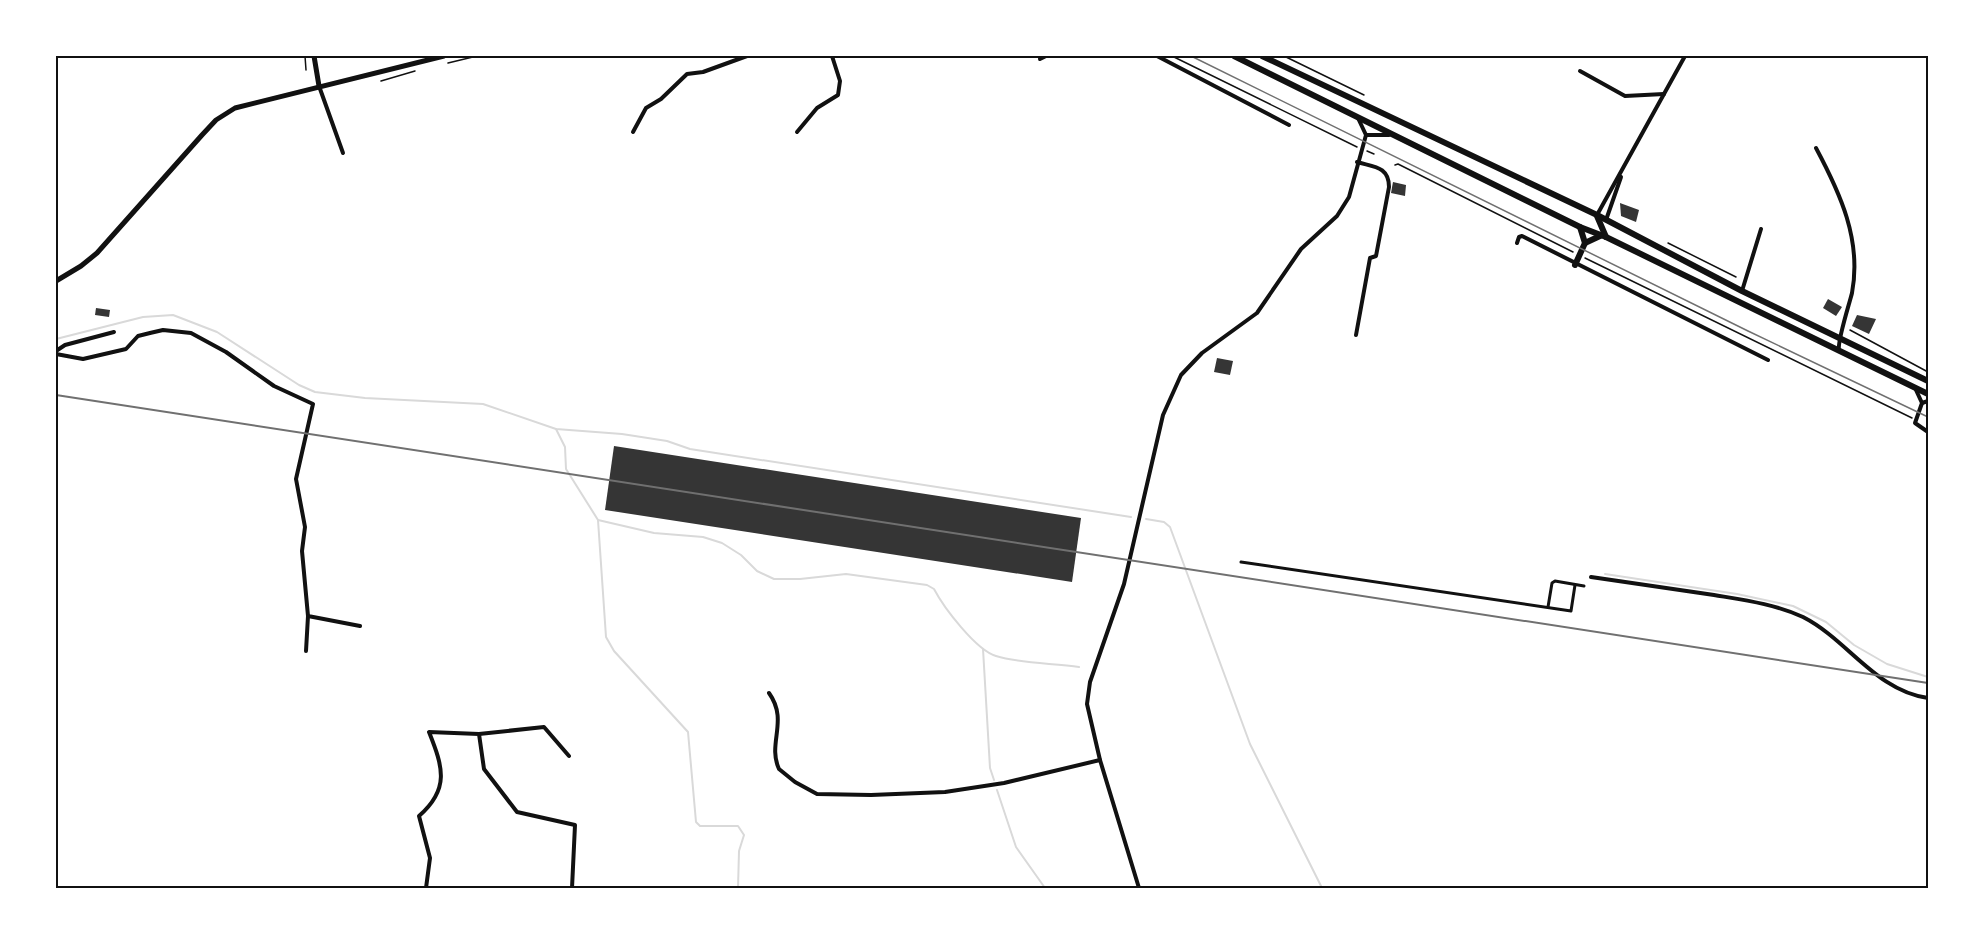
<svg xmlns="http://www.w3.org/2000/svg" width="1984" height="944" font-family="'Public Sans',sans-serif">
  <rect width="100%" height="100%" fill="#fff"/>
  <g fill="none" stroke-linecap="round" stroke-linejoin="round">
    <g stroke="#d9d9d9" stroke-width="2">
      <path d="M56,339L143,317L173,315L217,332L299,385L315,392L365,398L483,404L556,429L622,434L667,441L690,449L1131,517"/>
      <path d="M556,429L565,447L566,469L598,520L606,637L614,651L688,732L696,822L700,826H738L744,835L739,851L738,888"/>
      <path d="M1146,519L1164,522L1170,527L1250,744L1322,888"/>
      <path d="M598,520L654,533L703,537L722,543L741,555L757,571L774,579H800L846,574L927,585L934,589C944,608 976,650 996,656C1022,664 1053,663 1079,667"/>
      <path d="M1605,574L1737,594L1793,606L1826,622L1854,645L1887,664L1928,677"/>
      <path d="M983,649L990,768L994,780"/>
      <path d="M997,790L1016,847L1045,888"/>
    </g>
  </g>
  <g fill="#353535">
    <path d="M1393,182L1406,185L1405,196L1391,193Z"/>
    <path d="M1620,203L1639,210L1636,222L1621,216Z"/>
    <path d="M1828,299L1842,307L1836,316L1823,308Z"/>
    <path d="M96,308L110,310L109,317L95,315Z"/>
    <path d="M1857,315L1876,319L1869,334L1852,326Z"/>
    <path d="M1217,358L1233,361L1230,375L1214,372Z"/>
    <path d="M614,446L1081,518L1072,582L605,510Z"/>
  </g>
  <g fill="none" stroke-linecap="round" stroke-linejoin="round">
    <g stroke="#111" stroke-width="1.5">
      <path d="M305,56L306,70"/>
      <path d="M1284,56L1364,95"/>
      <path d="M1174,57L1357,147"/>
      <path d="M448,63L477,56"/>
      <path d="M381,81L415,71"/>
      <path d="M1367,151L1374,154"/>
      <path d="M1395,165L1398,164L1573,252"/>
      <path d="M1668,243L1736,277"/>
      <path d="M1585,258L1912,418"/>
      <path d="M1850,330L1928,372"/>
    </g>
    <g stroke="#111" stroke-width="3">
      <path d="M1241,562L1571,611L1575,585"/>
      <path d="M1548,607L1552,583L1555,581L1584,586"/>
    </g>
    <g stroke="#111" stroke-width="4">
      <path d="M1157,56L1289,125"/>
      <path d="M1040,59L1046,56"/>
      <path d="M1580,71L1625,96L1664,94"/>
      <path d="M319,86L343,153"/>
      <path d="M633,132L646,108L661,99L687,74L703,72L747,56"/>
      <path d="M797,132L817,108L838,95L840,81L832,56"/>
      <path d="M1366,135H1389"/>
      <path d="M1816,148C1840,193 1862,240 1852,293C1849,305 1837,342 1839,350"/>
      <path d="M1597,215L1685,56"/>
      <path d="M1606,220L1621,177"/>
      <path d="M1517,243L1519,237L1522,236L1768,360"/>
      <path d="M1742,291L1761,229"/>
      <path d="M1356,335L1370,258L1376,256L1389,187C1389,166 1373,167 1357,162"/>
      <path d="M56,351L65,345L114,332"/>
      <path d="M56,354L83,359L126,349L138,336L150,333L163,330L191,333L226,352L274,386L313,404L296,479L305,527L302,551L308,616L360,626"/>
      <path d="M1916,390L1922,403L1915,423L1928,432"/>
      <path d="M1922,403L1928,401"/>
      <path d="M1591,577C1632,583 1673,589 1714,595C1744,600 1775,604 1803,617C1848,640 1876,691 1928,698"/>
      <path d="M306,651L308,616"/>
      <path d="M769,693C789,721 767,743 779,769L795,782L817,794L871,795L945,792L1004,783L1100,760"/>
      <path d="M479,734L544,727L569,756"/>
      <path d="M426,888L430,858L419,816C450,789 443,767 429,732L479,734L484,769L517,812L575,825L572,888"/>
      <path d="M1139,888L1100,760L1087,704L1090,682L1124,584L1163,415L1181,375L1202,353L1257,313L1301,249L1337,216L1349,197L1366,135L1358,118"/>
    </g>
    <g stroke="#111" stroke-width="5">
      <path d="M314,56L319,86"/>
      <path d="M56,281L81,266L97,253L202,135L216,120L235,108L444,56"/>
    </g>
    <g stroke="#111" stroke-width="6">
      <path d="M1234,56L1580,227L1606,237L1928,394"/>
      <path d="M1262,56L1597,215L1742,291L1928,381"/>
      <path d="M1597,216L1606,237"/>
      <path d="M1585,243L1600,236"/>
      <path d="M1575,265L1585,243L1580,227"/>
    </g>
    <path stroke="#707070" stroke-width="1.5" d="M1191,56L1748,331L1928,417"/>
    <path stroke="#707070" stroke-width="2" d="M56,395L1928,683"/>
  </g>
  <rect width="1984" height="944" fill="none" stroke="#ffffff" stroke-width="114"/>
  <rect x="57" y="57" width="1870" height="830" fill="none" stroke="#111" stroke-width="2"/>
</svg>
